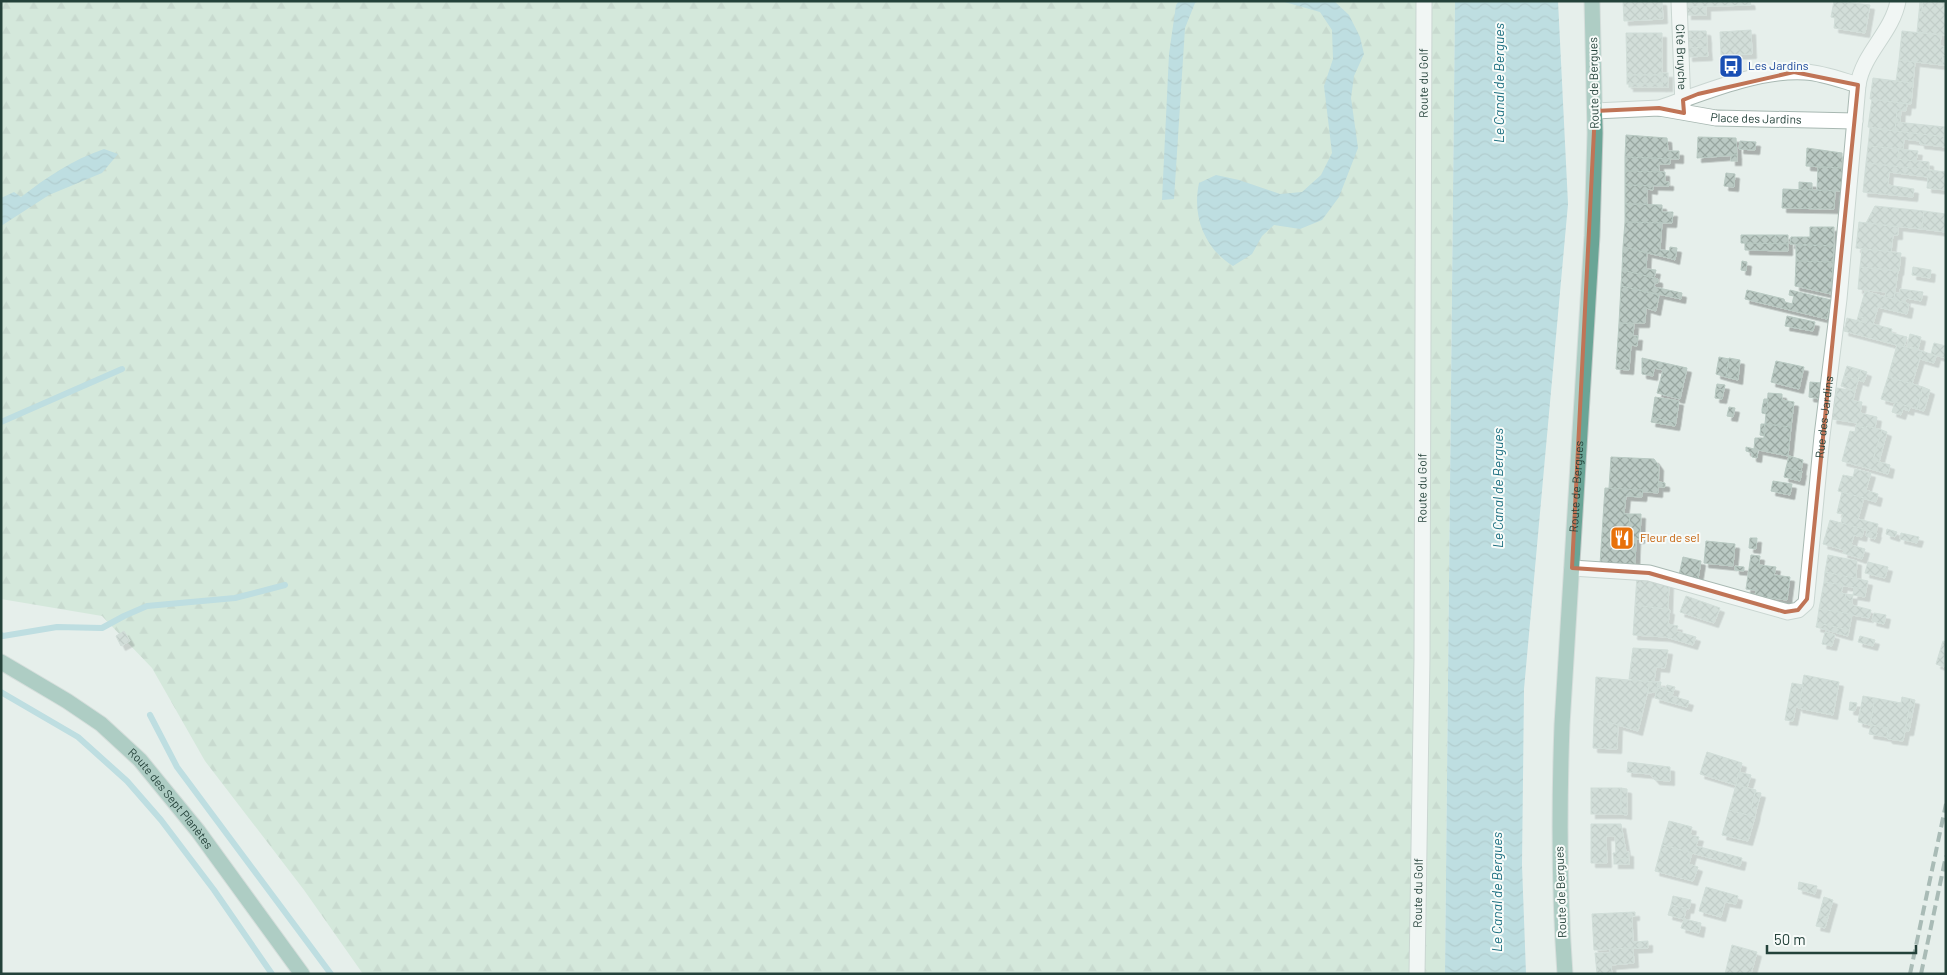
<svg xmlns="http://www.w3.org/2000/svg" width="1947" height="975" font-family="Barlow,sans-serif">
  <defs>
    <pattern id="forest-firs" width="22" height="20" patternUnits="userSpaceOnUse" patternTransform="scale(1.25)"><rect width="22" height="20" fill="#bfe0c8"/><path d="M5 1l3.5 6h-7zM16 11l3.5 6h-7z" fill="#a4c1ad"/></pattern>
    <pattern id="water-waves" width="16" height="10" patternUnits="userSpaceOnUse" patternTransform="scale(1.25)"><rect width="16" height="10" fill="#8ec9d4"/><path d="M0 5q4-4 8 0t8 0" fill="none" stroke="#74a5ad"/></pattern>
    <pattern id="building-cross-hatch" width="8" height="8" patternUnits="userSpaceOnUse" patternTransform="scale(1.25)"><rect width="8" height="8" fill="#bbcac4"/><path d="M0 0l8 8M0 8l8-8" fill="none" stroke="#98a6a0"/></pattern>
    <filter id="shadow"><feDropShadow dx="4.5" dy="4.5" stdDeviation="0" flood-color="#0004"/></filter>
  </defs>
  <rect width="100%" height="100%" fill="#e6efeb"/>
  <path fill="url(#forest-firs)" d="M1,1H1455L1445,974H363L304,890L205,761L152,668L102,616L1,599Z"/>
  <g fill="url(#water-waves)">
    <path d="M1179,1H1199L1195,3L1185,28L1174,199L1162,200L1169,54L1176,5Z"/>
    <path d="M1281,1H1334L1349,15L1360,37L1364,54L1354,76L1351,98L1358,148L1339,197L1322,220L1300,229L1274,225L1262,236L1252,254L1233,266C1204,248 1192,216 1199,183L1216,175L1239,180L1280,194L1302,192L1321,175L1332,153L1324,86L1333,59L1332,30L1320,12Z"/>
    <path d="M1455,1H1558L1568,204L1524,689L1522,865L1526,974H1445Z"/>
    <path d="M104,149L118,154L102,173L49,195L1,226V198L14,192L21,197C47,177 72,160 104,149Z"/>
  </g>
  <g fill="none" stroke-linecap="round" stroke-linejoin="round">
    <g stroke="#8ec9d4" stroke-width="6">
      <path d="M1,422L122,369"/>
      <path d="M1,635L3,636L57,627L102,628L124,616L147,606L235,598L285,585"/>
      <path d="M1,692L78,737L127,781L161,820L214,890L272,974"/>
      <path d="M150,715L177,767L331,974"/>
    </g>
  </g>
  <g fill="url(#building-cross-hatch)" stroke="#b8c9c2" filter="url(#shadow)">
    <path d="M1623,1H1662L1663,19L1624,21Z"/>
    <path d="M1686,1H1750L1751,5L1686,7Z"/>
    <path d="M1834,1L1870,5L1865,33L1834,28L1835,18L1831,17Z"/>
    <path d="M1920,1H1923L1922,12H1919Z"/>
    <path d="M1923,1H1946V35L1917,32L1919,12H1922Z"/>
    <rect x="1687" y="7" width="19" height="8"/>
    <path d="M1751,30L1752,54L1721,55L1720,32Z"/>
    <path d="M1687,31H1706L1707,39L1687,40Z"/>
    <path d="M1902,31L1941,35L1940,46L1946,47V56L1943,55L1942,65L1899,60Z"/>
    <path d="M1626,33H1662V75H1627Z"/>
    <path d="M1707,39V47L1688,48L1687,40Z"/>
    <path d="M1707,47L1708,56L1688,57V48Z"/>
    <path d="M1943,55L1946,56V65H1942Z"/>
    <path d="M1899,60L1915,62L1913,83L1896,81Z"/>
    <rect x="1662" y="73" width="6" height="14"/>
    <rect x="1627" y="75" width="35" height="9"/>
    <path d="M1873,78L1913,83L1911,104L1870,99Z"/>
    <rect x="1629" y="84" width="33" height="3"/>
    <path d="M1872,99L1907,104L1906,111L1897,110L1895,131L1868,127Z"/>
    <path d="M1897,110H1901L1900,122H1896Z"/>
    <path d="M1896,122L1945,127L1944,137L1895,131Z"/>
    <path d="M1870,128L1946,137V147L1920,144V141L1904,139L1903,149L1868,146Z"/>
    <path d="M1626,135L1667,138L1668,151H1679V159L1625,157Z"/>
    <path d="M1698,137L1736,138L1737,155L1697,158Z"/>
    <path d="M1740,141L1756,142L1755,150L1739,149Z"/>
    <path d="M1868,146L1899,149L1898,159L1929,162V170L1866,163Z"/>
    <path d="M1807,148L1842,153V168L1806,166Z"/>
    <path d="M1899,149L1918,151L1916,161L1898,159Z"/>
    <rect x="1731" y="155" width="6" height="6"/>
    <path d="M1625,157L1670,159V164H1659V172L1625,171Z"/>
    <path d="M1866,163L1946,172V190L1927,188L1928,177L1889,172L1888,185L1914,189L1913,197L1863,192Z"/>
    <path d="M1818,167L1842,168V191L1817,190Z"/>
    <path d="M1625,171L1665,172V182H1669V186L1625,185Z"/>
    <path d="M1726,173L1735,174L1734,187L1724,186Z"/>
    <path d="M1799,182L1812,183V190L1799,189Z"/>
    <path d="M1625,185L1653,186V190L1647,189V204H1625Z"/>
    <path d="M1783,189L1835,191L1834,209L1782,208Z"/>
    <path d="M1625,204L1662,205V212H1673L1672,223L1625,222Z"/>
    <path d="M1875,206L1924,211L1922,229L1866,223Z"/>
    <path d="M1924,211L1946,214V232L1922,229Z"/>
    <path d="M1625,222L1662,223L1660,250L1670,251L1669,258L1623,247Z"/>
    <path d="M1859,222L1898,227V235H1893L1891,252L1856,248Z"/>
    <path d="M1810,227H1834V246L1790,244L1791,237H1810Z"/>
    <path d="M1741,235H1776L1775,244L1741,243Z"/>
    <path d="M1776,235H1788V244H1775Z"/>
    <path d="M1745,243L1788,244V251L1745,250Z"/>
    <path d="M1796,245L1834,246L1833,262L1796,261Z"/>
    <path d="M1623,247L1647,253L1646,269L1656,270L1654,278L1622,270Z"/>
    <path d="M1670,247L1677,248L1675,260L1669,258Z"/>
    <path d="M1862,249L1901,253L1899,271L1860,267Z"/>
    <path d="M1742,261L1747,262L1746,271L1741,270Z"/>
    <path d="M1796,261L1833,262L1831,294L1795,286Z"/>
    <path d="M1860,267L1898,271L1894,299L1885,297L1886,292L1858,289Z"/>
    <path d="M1913,267L1931,270L1930,278L1912,275Z"/>
    <path d="M1622,270L1658,279V283H1655L1654,287L1682,293L1681,299L1621,286Z"/>
    <path d="M1621,286L1659,295L1656,311L1646,308L1645,323H1619Z"/>
    <path d="M1900,289L1923,292L1921,301L1906,298L1905,303L1894,299L1895,293H1900Z"/>
    <path d="M1747,290L1784,299L1785,302L1792,304L1794,296L1789,295L1790,290L1831,300L1827,319L1745,299Z"/>
    <path d="M1865,291L1909,304L1907,314L1878,307L1873,324L1892,329L1891,333L1907,337L1904,347L1844,331L1847,318L1866,323L1867,319L1858,317Z"/>
    <path d="M1787,316L1815,322L1813,331L1785,326Z"/>
    <path d="M1858,317L1867,319L1866,323L1857,320Z"/>
    <path d="M1619,323L1634,324L1633,336H1638L1637,346L1631,345L1629,370L1616,369Z"/>
    <path d="M1910,334L1921,337L1918,349L1907,346Z"/>
    <path d="M1934,343L1946,346V358L1931,354Z"/>
    <path d="M1897,345L1922,351L1912,384L1888,377Z"/>
    <path d="M1922,351L1936,356L1934,363L1920,359Z"/>
    <path d="M1719,357L1729,359L1726,377L1716,374Z"/>
    <path d="M1642,358L1687,368L1680,399L1657,393L1663,370L1654,368L1653,376L1642,374Z"/>
    <path d="M1729,358L1740,360L1738,380L1726,377Z"/>
    <path d="M1776,361L1804,367L1799,389L1771,382Z"/>
    <path d="M1847,366L1861,370L1858,380L1844,376Z"/>
    <path d="M1861,370L1867,372L1864,382L1858,380Z"/>
    <path d="M1844,376L1858,380L1855,391L1841,386Z"/>
    <path d="M1888,377L1923,387L1917,409L1881,399Z"/>
    <path d="M1810,382L1822,383L1820,399L1809,397Z"/>
    <path d="M1717,384L1725,385L1724,390L1716,389Z"/>
    <path d="M1923,387L1930,390L1924,411L1917,409Z"/>
    <path d="M1837,388L1855,391L1853,401L1862,402L1860,413L1877,417L1875,428L1867,426L1866,428L1856,426L1857,423L1832,419Z"/>
    <path d="M1716,389L1724,390L1722,399L1715,398Z"/>
    <path d="M1768,393L1782,394V400L1794,402L1791,427L1765,424L1766,414L1762,413V409L1767,410Z"/>
    <path d="M1655,397L1679,401L1676,422L1652,418Z"/>
    <path d="M1764,399H1768L1767,410L1762,409Z"/>
    <path d="M1895,402L1910,407L1909,411L1903,409L1901,415L1892,412Z"/>
    <path d="M1729,407L1735,408L1733,417L1727,416Z"/>
    <path d="M1652,418L1676,422L1675,426L1651,422Z"/>
    <path d="M1761,424H1765L1764,436L1760,435Z"/>
    <path d="M1765,424L1791,427L1788,456L1754,449L1755,438H1764Z"/>
    <path d="M1856,426L1866,428L1867,426L1882,430L1873,460L1890,465L1888,474L1842,461L1850,431L1855,432Z"/>
    <path d="M1882,430L1887,432L1879,462L1873,460Z"/>
    <path d="M1746,447L1758,450L1757,458L1752,457V453L1746,451Z"/>
    <path d="M1789,456L1803,460L1801,471L1786,468Z"/>
    <path d="M1611,457L1654,459L1659,466L1658,493L1609,488Z"/>
    <path d="M1786,468L1802,471L1800,481L1784,477Z"/>
    <path d="M1855,469L1871,473L1866,490L1878,494L1876,502L1838,491L1843,475L1853,477Z"/>
    <path d="M1773,481L1792,484L1790,495L1771,491Z"/>
    <path d="M1659,482L1665,483V487H1659Z"/>
    <path d="M1605,488L1643,490L1642,497L1626,496L1624,514H1630L1628,538L1636,539L1635,565L1600,564Z"/>
    <path d="M1842,492L1864,498L1858,519L1878,524L1876,533L1841,523L1843,514L1837,513Z"/>
    <path d="M1630,514H1641L1640,539L1628,538Z"/>
    <path d="M1830,520L1864,529L1862,537L1854,535L1851,545L1865,549L1862,559L1843,553L1844,550L1823,544Z"/>
    <path d="M1887,529L1897,532L1895,537L1886,534Z"/>
    <path d="M1867,530L1877,533L1875,539L1866,536Z"/>
    <path d="M1901,533L1919,537L1917,543L1900,539Z"/>
    <path d="M1750,538H1757L1756,549L1749,548Z"/>
    <path d="M1706,541L1735,544L1733,566L1704,563Z"/>
    <path d="M1751,555L1760,556L1759,565L1776,567L1774,575L1790,577L1787,600L1755,596L1756,590L1746,589Z"/>
    <path d="M1828,555L1857,561L1856,579L1825,572Z"/>
    <path d="M1683,557L1701,561L1698,579L1679,575Z"/>
    <path d="M1868,562L1888,567L1885,578L1865,573Z"/>
    <path d="M1735,566L1744,567V571L1735,570Z"/>
    <path d="M1825,572L1868,581L1866,590L1824,582Z"/>
    <path d="M1637,576L1669,584L1668,609L1635,605Z"/>
    <path d="M1824,582L1843,585L1841,593L1846,594L1845,600L1852,601V605L1871,610L1869,618L1819,609Z"/>
    <path d="M1854,587L1866,590L1865,597L1853,595Z"/>
    <path d="M1846,594L1853,595L1852,601L1845,600Z"/>
    <path d="M1686,596L1720,608L1714,623L1680,612Z"/>
    <path d="M1635,605L1670,610L1668,624L1678,626L1676,631L1696,637L1693,645L1666,637L1633,635Z"/>
    <path d="M1819,609L1852,614L1849,630L1817,623Z"/>
    <path d="M1874,613L1886,615L1884,624L1872,621Z"/>
    <path d="M1817,623L1849,630L1848,636L1816,627Z"/>
    <path d="M124,631L130,641L121,646L116,636Z"/>
    <path d="M1825,632L1835,635L1832,646L1822,644Z"/>
    <path d="M1860,636L1875,640L1873,646L1858,642Z"/>
    <path d="M1943,641L1946,642L1944,667L1936,664Z"/>
    <path d="M1633,648L1668,650L1665,668L1656,667L1654,682L1629,679Z"/>
    <path d="M1804,675L1839,682L1833,715L1798,708Z"/>
    <path d="M1596,677L1650,682L1638,731L1594,718Z"/>
    <path d="M1650,682H1658L1657,692L1648,693Z"/>
    <path d="M1658,682H1661L1660,687L1666,688L1667,685L1675,687L1673,693L1657,688Z"/>
    <path d="M1792,683L1803,685L1799,706H1796L1793,721L1785,720Z"/>
    <path d="M1657,688L1673,693L1672,696L1689,701L1687,707L1655,698Z"/>
    <path d="M1863,696L1875,698L1870,725L1858,722Z"/>
    <path d="M1902,697L1911,699L1903,741L1888,739L1887,737L1888,728L1870,725L1875,698L1901,703Z"/>
    <path d="M1911,699L1915,700L1909,731H1905Z"/>
    <path d="M1850,702L1857,703L1855,711L1849,710Z"/>
    <path d="M1594,718L1618,725L1617,749L1593,748Z"/>
    <path d="M1871,725L1888,728L1887,737L1869,734Z"/>
    <path d="M1707,752L1742,763L1736,785L1700,774Z"/>
    <path d="M1628,762L1670,767V781L1655,780L1650,774L1627,772Z"/>
    <path d="M1739,772L1751,775L1747,788L1736,785Z"/>
    <path d="M1736,785L1756,790L1751,809L1756,811L1755,817L1729,810Z"/>
    <rect x="1591" y="788" width="30" height="26"/>
    <path d="M1621,788L1627,789V815L1621,814Z"/>
    <path d="M1755,792L1761,793L1756,811L1751,809Z"/>
    <path d="M1729,810L1755,817L1748,841L1722,835Z"/>
    <path d="M1669,821L1692,827L1690,835L1699,837L1696,846L1742,858L1740,866L1662,845Z"/>
    <path d="M1591,824H1621L1626,852H1629V859H1614L1613,853H1616L1615,836H1606L1607,863H1591Z"/>
    <path d="M1662,845L1692,853L1689,864L1698,867L1693,881L1655,871Z"/>
    <rect x="1614" y="859" width="15" height="5"/>
    <path d="M1799,882L1817,886L1815,894L1798,889Z"/>
    <path d="M1706,887L1738,896L1736,904L1725,902L1721,917L1699,911Z"/>
    <path d="M1673,896L1691,900L1689,909L1671,905Z"/>
    <path d="M1824,897L1833,900L1828,917L1819,915Z"/>
    <path d="M1671,905L1686,909L1684,919L1668,915Z"/>
    <path d="M1635,912V916H1632L1633,942L1648,941V948L1594,950L1592,914Z"/>
    <path d="M1819,915L1828,917L1825,928L1816,926Z"/>
    <path d="M1684,919L1701,923L1699,933L1681,928Z"/>
    <path d="M1732,945L1757,952L1751,974H1725Z"/>
    <path d="M1633,948L1634,963L1611,965L1612,974H1597L1595,953H1610V949Z"/>
  </g>
  <g fill="none" stroke-linecap="round" stroke-linejoin="round">
    <g stroke="#a8b8b2" stroke-width="17">
      <g id="minor">
        <path id="s1" d="M1679,1L1683,107"/>
        <path d="M1660,108C1702,93 1760,69 1805,72C1823,73 1841,80 1858,85"/>
        <path id="s2" d="M1595,111L1659,108L1716,118L1855,121"/>
        <path id="s3" d="M1572,568L1649,573L1788,612L1798,610L1806,603L1822,436L1839,299L1858,85C1863,53 1892,33 1898,1"/>
        <path id="s4" d="M1417,974L1422,658L1424,1"/>
      </g>
    </g>
    <g stroke="#c2cac8" stroke-width="17">
      <g id="major">
        <path id="s5" d="M1,662L67,701L101,724L140,760L198,831L302,974"/>
        <path id="s6" d="M1565,974C1559,891 1559,808 1562,725L1592,236L1595,133L1592,1"/>
      </g>
    </g>
    <use href="#minor" stroke="#fff" stroke-width="15"/>
    <use href="#major" stroke="#6aa596" stroke-width="15"/>
    <g stroke="#5f7d75" stroke-width="4" stroke-dasharray="10 5" stroke-linecap="butt">
      <path d="M1910,974L1946,804"/>
      <path d="M1921,974L1946,856"/>
    </g>
  </g>
  <path d="M0 0H1947V975H0ZM1794,72L1858,85L1807,599L1798,610L1785,612L1649,573L1572,568L1595,111L1659,108L1684,113L1683,100L1698,94Z" fill="#e6efeb" fill-opacity=".55" fill-rule="evenodd"/>
  <path fill="none" stroke="#c07456" stroke-width="4" stroke-linejoin="round" d="M1794,72L1858,85L1807,599L1798,610L1785,612L1649,573L1572,568L1595,111L1659,108L1684,113L1683,100L1698,94Z"/>
  <defs>
    <g id="bus-square" transform="scale(1.25)"><rect x="-9" y="-9" width="18" height="18" rx="4" fill="#1a4fb4" stroke="#f7fbf9"/><path d="M-5-6H5V4H4V6H2V4H-2V6H-4V4H-5ZM-3.5-4V0h7V-4ZM-3.5 1.2v1.5H-2V1.2ZM2 1.2v1.5H3.5V1.2Z" fill="#fff"/></g>
    <g id="restaurant-square" transform="scale(1.25)"><rect x="-9" y="-9" width="18" height="18" rx="4" fill="#e8710a" stroke="#f7fbf9"/><path d="M-5-6h1v4h1v-4h1v4h1v-4h1v5L-1.5 .5V6h-2V.5L-5-1ZM5-6V6H3V1.5H1.5Q1.5-4 5-6Z" fill="#fff"/></g>
  </defs>
  <g fill-rule="evenodd">
    <use href="#bus-square" x="1731" y="66"/>
    <use href="#restaurant-square" x="1622" y="538"/>
  </g>
  <g text-anchor="middle" stroke-width="4" stroke-linejoin="round" paint-order="stroke">
    <g font-size="12" fill="#24423a" stroke="#f7fbf9">
      <text dy="4" stroke="none"><textPath href="#s1" startOffset="56">Cité Bruyche</textPath></text>
      <text dy="4" stroke="none"><textPath href="#s4" startOffset="891">Route du Golf</textPath></text>
      <text transform="translate(1594 83) rotate(-91)" y="4">Route de Bergues</text>
      <text dy="4" stroke="none"><textPath href="#s2" startOffset="162">Place des Jardins</textPath></text>
      <text dy="4" stroke="none"><textPath href="#s3" startOffset="429">Rue des Jardins</textPath></text>
      <text dy="4" stroke="none"><textPath href="#s6" startOffset="488">Route de Bergues</textPath></text>
      <text dy="4" stroke="none"><textPath href="#s4" startOffset="486">Route du Golf</textPath></text>
      <text dy="4" stroke="none"><textPath href="#s5" startOffset="220">Route des Sept Planètes</textPath></text>
      <text dy="4" stroke="none"><textPath href="#s4" startOffset="81">Route du Golf</textPath></text>
      <text transform="translate(1561 892) rotate(-92)" y="4">Route de Bergues</text>
    </g>
    <g font-size="12" fill="#164399" stroke="#f7fbf9" text-anchor="start">
      <text x="1748" y="70">Les Jardins</text>
    </g>
    <g font-size="12" fill="#c56008" stroke="#f7fbf9" text-anchor="start">
      <text x="1640" y="542">Fleur de sel</text>
    </g>
    <g font-size="14" font-style="italic" fill="#1c6f80" stroke="#f7fbf9">
      <text transform="translate(1499 83) rotate(-90)" y="5">Le Canal de Bergues</text>
      <text transform="translate(1498 488) rotate(-90)" y="5">Le Canal de Bergues</text>
      <text transform="translate(1497 892) rotate(-90)" y="5">Le Canal de Bergues</text>
    </g>
  </g>
  <rect width="1947" height="975" fill="none" stroke="#24423a" stroke-width="5"/>
  <path d="M1767 945v8h149v-8" fill="none" stroke="#24423a" stroke-width="2.5"/>
  <text x="1774" y="945" font-size="15" fill="#24423a" stroke="#f7fbf9" stroke-width="4" paint-order="stroke">50 m</text>
</svg>
